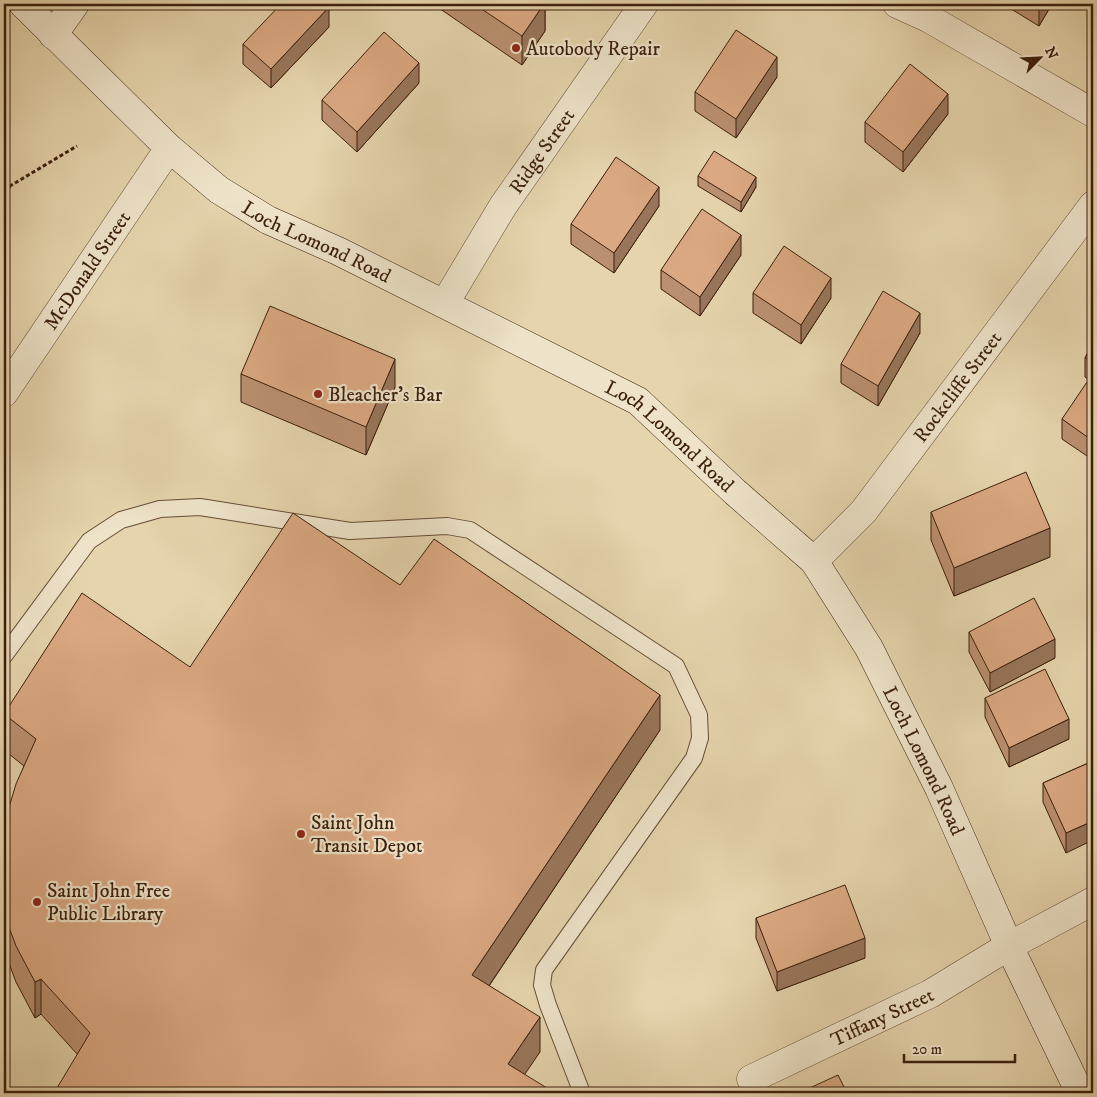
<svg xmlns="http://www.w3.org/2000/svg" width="1097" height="1097" font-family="'IM FELL DW Pica',serif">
  <rect width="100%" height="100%" fill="#e5d4ac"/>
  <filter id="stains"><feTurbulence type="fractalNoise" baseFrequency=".004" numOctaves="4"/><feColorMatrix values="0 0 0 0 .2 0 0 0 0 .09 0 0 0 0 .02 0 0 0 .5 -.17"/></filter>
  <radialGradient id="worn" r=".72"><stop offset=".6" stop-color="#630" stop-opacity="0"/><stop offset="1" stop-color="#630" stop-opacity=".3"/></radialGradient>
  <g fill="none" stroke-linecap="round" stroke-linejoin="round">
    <g stroke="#664c34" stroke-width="18">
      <path id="service" d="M4,656L89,541L121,520L160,509L200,507L350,531L447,526L470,530L676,666L699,715L700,738L694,758L544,970L542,985L548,1005L582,1093"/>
    </g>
    <g stroke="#664c34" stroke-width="29">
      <g id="minor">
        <path d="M897,4L928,18L1093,113"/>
        <path d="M53,35L75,4"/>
        <path id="s1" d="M445,303L503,206L644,4"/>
        <path id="s2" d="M814,561L864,511L1093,205"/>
        <path id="s3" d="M751,1079L930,994L1009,946L1093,901"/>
      </g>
    </g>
    <g stroke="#664c34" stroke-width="29">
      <g id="tertiary">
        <path id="s4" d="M4,393L169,148"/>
      </g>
    </g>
    <g stroke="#3c1f0c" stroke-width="29">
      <g id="secondary">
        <path id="s5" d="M23,4L169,148L219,190L268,220L338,251L638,401L735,492L814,561L869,648L939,788L1009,946L1080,1093"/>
      </g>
    </g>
    <g stroke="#3c1f0c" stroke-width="3" stroke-dasharray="4 2.5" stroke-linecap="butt">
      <path d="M4,182L10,186L77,146"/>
      <path d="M4,194L10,186"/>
    </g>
    <use href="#service" stroke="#eee3c9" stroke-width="16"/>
    <use href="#minor" stroke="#eee3c9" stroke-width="28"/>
    <use href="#tertiary" stroke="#eee3c9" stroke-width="28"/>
    <use href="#secondary" stroke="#eee3c9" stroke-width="28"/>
  </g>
  <g fill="#bb9070" stroke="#3c1f0c">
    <path d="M433,4H545V31L522,65Z"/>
    <path d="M1003,4H1052L1039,26Z"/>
    <path d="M329,27L271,88L243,64V44Z"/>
    <path d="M777,77L736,138L695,111V92Z"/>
    <path d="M419,83L357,152L322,120V100Z"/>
    <path d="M948,114L903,172L865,142V122Z"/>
    <path d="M698,176L756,187L741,212L698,186Z"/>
    <path d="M659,206L614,273L571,244V224Z"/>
    <path d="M741,255L700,316L661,289V270Z"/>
    <path d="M753,293L831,298L801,344L753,313Z"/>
    <path d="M920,333L878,406L841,383V364Z"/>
    <path d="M1093,343V382L1085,377V358Z"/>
    <path d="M241,374L395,387L366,455L241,402Z"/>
    <path d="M1093,386V460L1062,439V419Z"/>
    <path d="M931,512L1050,557L954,596L931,540Z"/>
    <path d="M400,585L660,730L489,986L540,1052L77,1054L41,1014L35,1018L16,982L7,958L4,943V813L7,814L24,766L4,750V714L190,667Z"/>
    <path d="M969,632L1055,658L990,692L969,652Z"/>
    <path d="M985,698L1069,739L1009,767L985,717Z"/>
    <path d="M1093,761L1066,853L1043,802V783Z"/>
    <path d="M756,918L865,958L777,991L756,938Z"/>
  </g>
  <g fill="#99765b" stroke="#3c1f0c">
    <path d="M544,4H545V31L522,65V36Z"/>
    <path d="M1040,4H1052L1039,26V7Z"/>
    <path d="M329,7V27L271,88V69Z"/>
    <path d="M777,57V77L736,138V119Z"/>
    <path d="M419,63V83L357,152V132Z"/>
    <path d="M948,94V114L903,172V152Z"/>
    <path d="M756,177V187L741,212V202Z"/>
    <path d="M659,187V206L614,273V253Z"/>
    <path d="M741,235V255L700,316V297Z"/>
    <path d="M831,278V298L801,344V325Z"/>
    <path d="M920,313V333L878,406V386Z"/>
    <path d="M395,359V387L366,455V427Z"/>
    <path d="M1050,528V557L954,596V568Z"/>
    <path d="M1055,639V658L990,692V673Z"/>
    <path d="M660,695V730L472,1011V975Z"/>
    <path d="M1069,719V739L1009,767V748Z"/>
    <path d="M1093,821V840L1066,853V833Z"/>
    <path d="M865,938V958L777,991V972Z"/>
    <path d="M41,979V1014L35,1018V982Z"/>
    <path d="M540,1017V1052L512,1093L508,1064Z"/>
  </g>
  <g fill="#daa882" stroke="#3c1f0c">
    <path d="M281,4H326L329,7L271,69L243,44Z"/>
    <path d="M474,4H544L522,36Z"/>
    <path d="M1034,4H1040L1039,7Z"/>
    <path d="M736,30L777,57L736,119L695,92Z"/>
    <path d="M384,32L419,63L357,132L322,100Z"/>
    <path d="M910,64L948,94L903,152L865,122Z"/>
    <path d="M714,151L756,177L741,202L698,176Z"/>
    <path d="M616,157L659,187L614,253L571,224Z"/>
    <path d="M702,209L741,235L700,297L661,270Z"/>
    <path d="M784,246L831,278L801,325L753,293Z"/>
    <path d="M883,291L920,313L878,386L841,364Z"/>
    <path d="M270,306L395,359L366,427L241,374Z"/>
    <path d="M1093,343V362L1085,358Z"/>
    <path d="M1087,382L1093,386V441L1062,419Z"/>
    <path d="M1026,472L1050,528L954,568L931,512Z"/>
    <path d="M293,513L400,585L434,539L660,695L472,975L540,1017L508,1064L555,1093H54L90,1033L41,979L35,982L16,946L7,922L4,907V813L7,814L16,784L36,739L4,714L82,593L190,667Z"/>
    <path d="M1034,598L1055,639L990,673L969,632Z"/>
    <path d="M1045,669L1069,719L1009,748L985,698Z"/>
    <path d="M1093,761V821L1066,833L1043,783Z"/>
    <path d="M845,885L865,938L777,972L756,918Z"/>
    <path d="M838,1075L847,1093H801V1092Z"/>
  </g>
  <g fill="#8f2418" stroke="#eee3c9" stroke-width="2">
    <circle cx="516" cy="48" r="5"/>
    <circle cx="318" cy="394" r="5"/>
    <circle cx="301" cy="834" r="5"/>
    <circle cx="37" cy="902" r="5"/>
  </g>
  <g text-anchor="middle" stroke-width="4.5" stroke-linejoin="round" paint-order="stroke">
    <g font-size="20" fill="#3c1f0c" stroke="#eee3c9" text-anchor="start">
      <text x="526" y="55">Autobody Repair</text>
      <text x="328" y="401">Bleacher's Bar</text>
      <text x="311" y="829">Saint John<tspan x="311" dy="23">Transit Depot</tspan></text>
      <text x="47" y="897">Saint John Free<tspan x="47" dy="23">Public Library</tspan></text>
    </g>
    <g font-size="20" fill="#3c1f0c" stroke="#eee3c9">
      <text dy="7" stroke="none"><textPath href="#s1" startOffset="180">Ridge Street</textPath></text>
      <text dy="7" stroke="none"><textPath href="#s5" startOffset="381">Loch Lomond Road</textPath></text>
      <text dy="7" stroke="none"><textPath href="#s4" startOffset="148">McDonald Street</textPath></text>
      <text dy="7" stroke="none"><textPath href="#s2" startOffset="226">Rockcliffe Street</textPath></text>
      <text dy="7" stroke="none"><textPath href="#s5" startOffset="786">Loch Lomond Road</textPath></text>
      <text dy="7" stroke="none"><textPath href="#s5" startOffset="1206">Loch Lomond Road</textPath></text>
      <text dy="7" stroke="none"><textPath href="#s3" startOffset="145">Tiffany Street</textPath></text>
    </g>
  </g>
  <rect width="1097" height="1097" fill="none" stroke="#e5d4ac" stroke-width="20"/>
  <rect x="5" y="5" width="1087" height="1087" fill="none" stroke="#3c1f0c" stroke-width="2.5"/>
  <rect x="10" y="10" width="1077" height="1077" fill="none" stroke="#3c1f0c"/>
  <g transform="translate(1040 58) rotate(66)" stroke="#eee3c9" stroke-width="4" paint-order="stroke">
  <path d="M0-4L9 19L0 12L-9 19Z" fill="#3c1f0c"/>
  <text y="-8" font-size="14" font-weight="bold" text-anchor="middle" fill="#3c1f0c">N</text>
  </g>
  <path d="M904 1054v8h111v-8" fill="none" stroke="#3c1f0c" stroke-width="2.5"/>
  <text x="912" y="1054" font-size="15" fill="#3c1f0c" stroke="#eee3c9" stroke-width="4" paint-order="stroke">20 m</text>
  <rect width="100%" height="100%" filter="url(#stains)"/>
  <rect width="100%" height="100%" fill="url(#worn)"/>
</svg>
